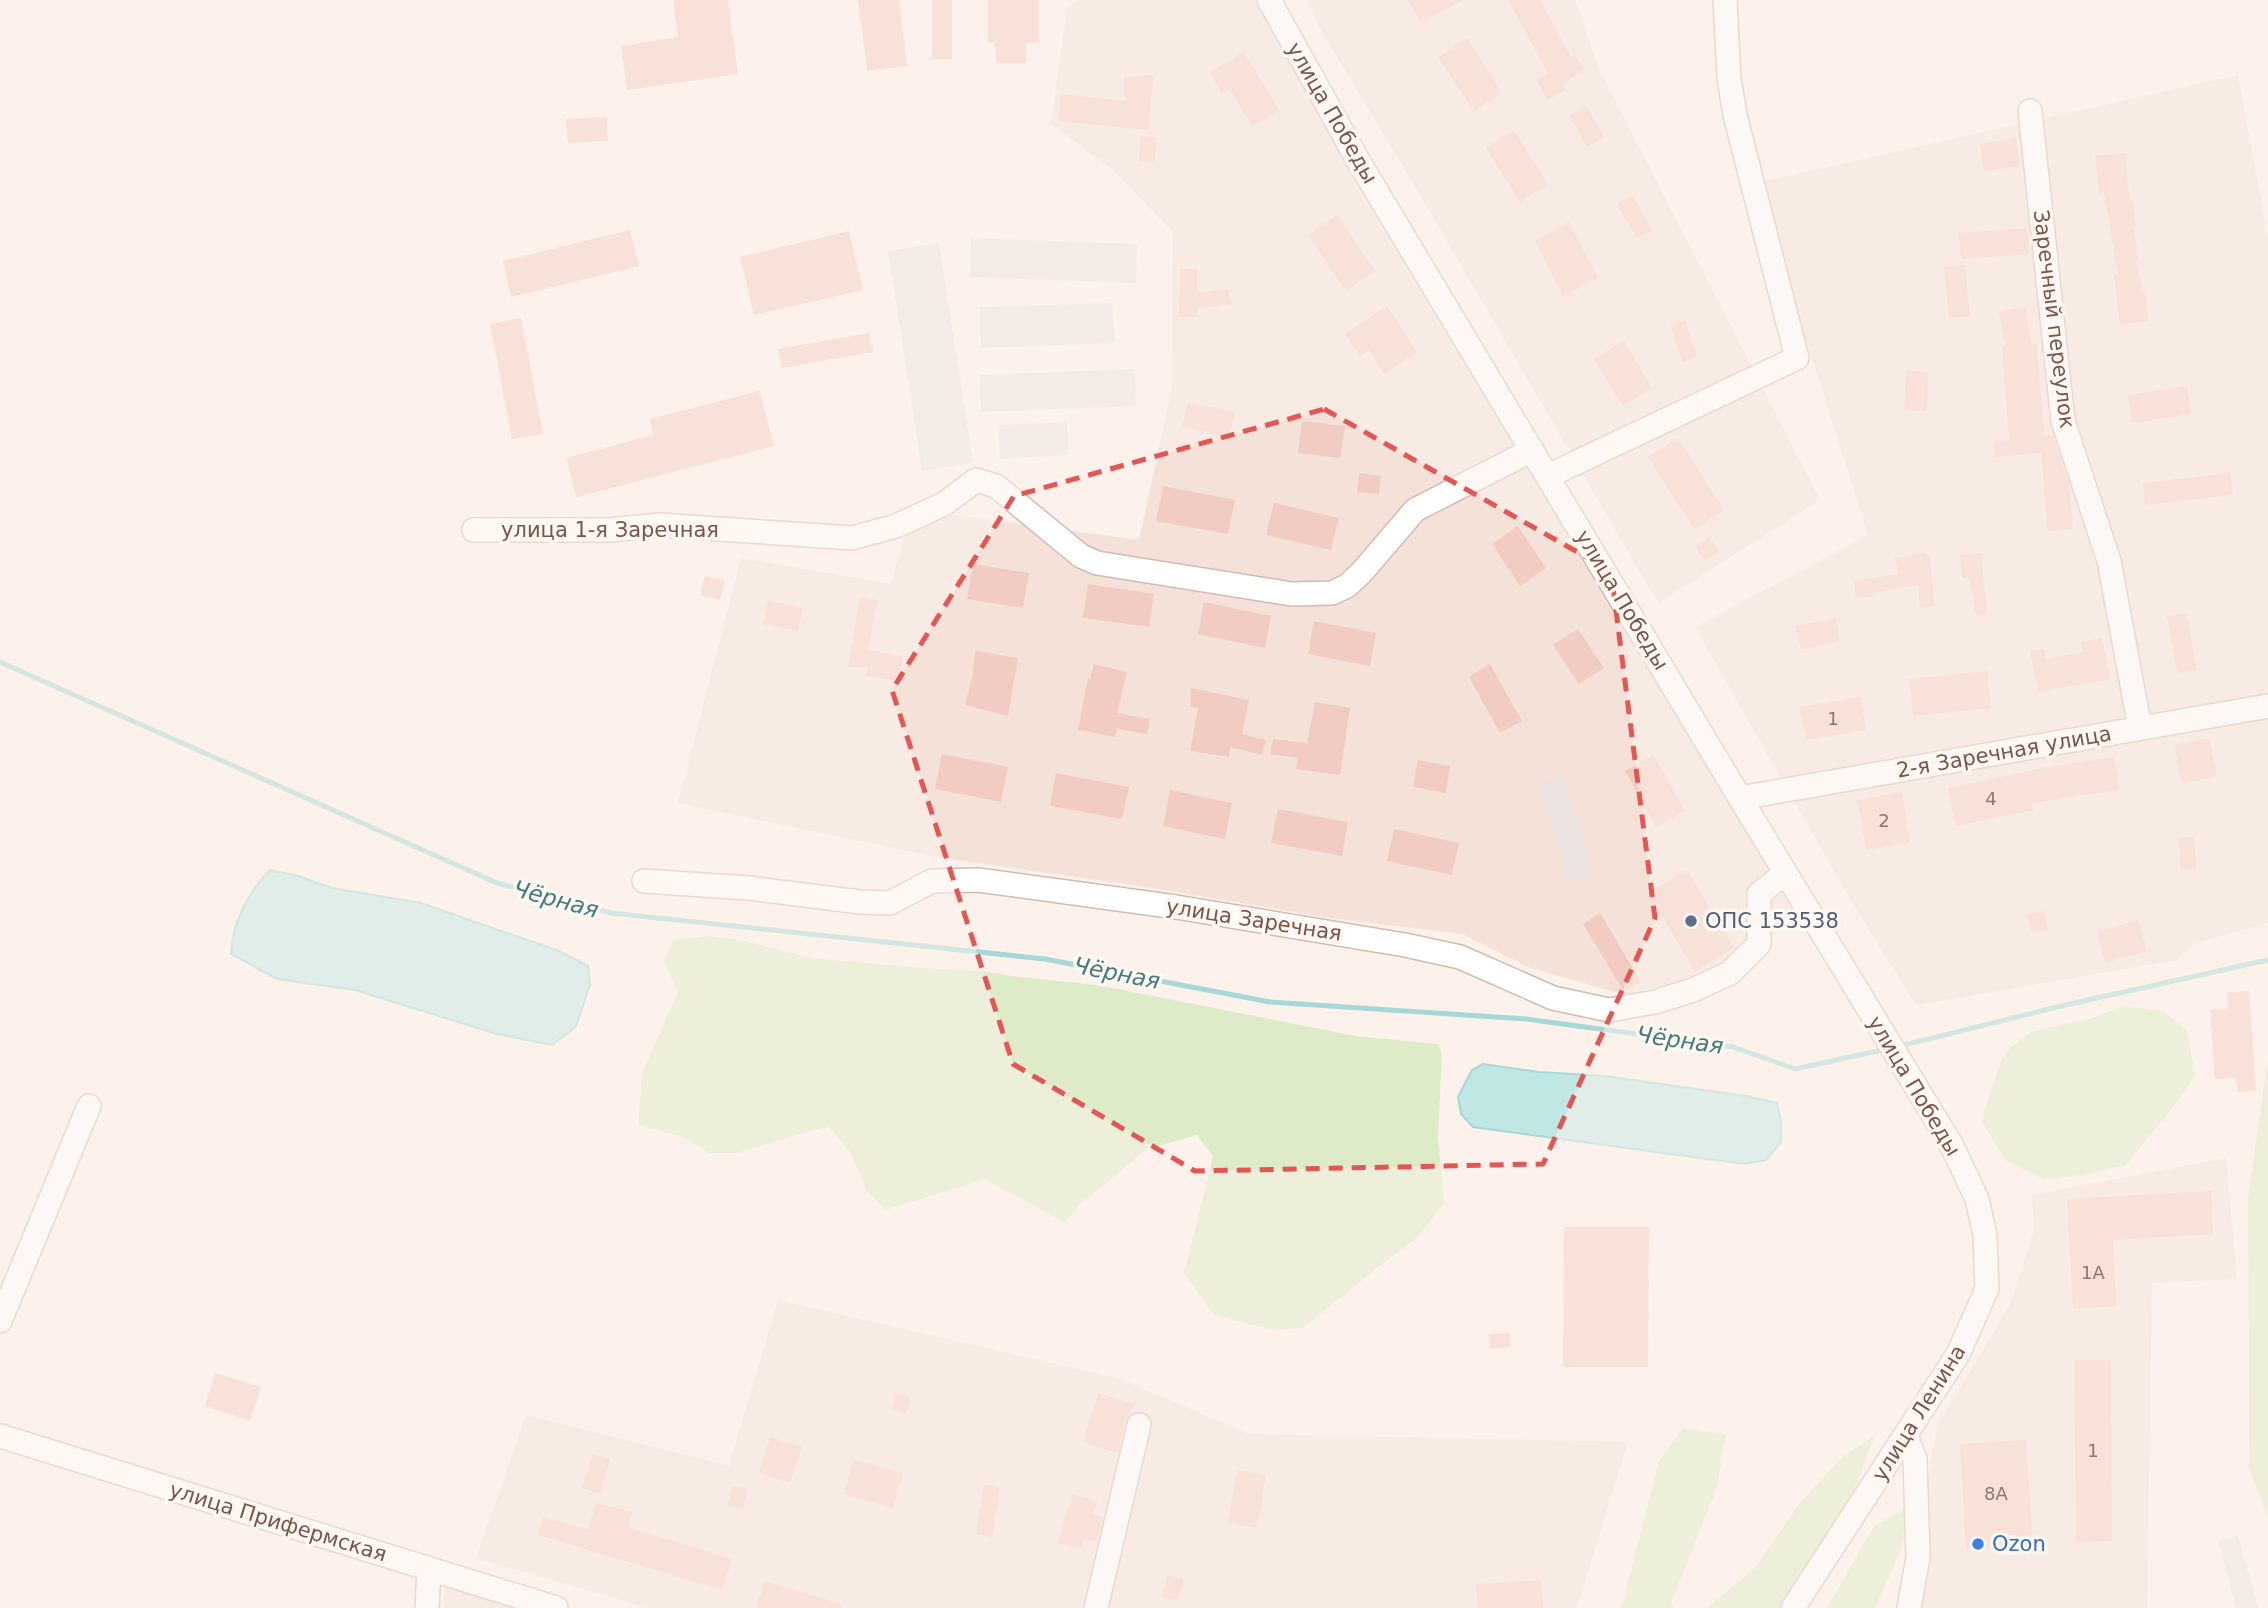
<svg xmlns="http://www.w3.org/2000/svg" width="2268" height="1608" font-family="'DejaVu Sans',sans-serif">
  <rect width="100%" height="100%" fill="#fcf2eb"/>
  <g fill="#f4e2d9">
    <path d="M1080,0H1269L1814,909L1733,959L1679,981L1626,995L1528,967L1462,934L1323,917L1146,887L942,858L678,803L741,558L891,584L912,509L1139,540L1172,387L1173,232L1113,170L1051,124L1067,8Z"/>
    <path d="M1307,0H1575L1599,69L1820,500L1658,603L1413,183L1321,30Z"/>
    <path d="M2238,75L2268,238V923L2195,943L2177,960L1916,1005L1850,899L1695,627L1868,535L1757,183Z"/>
    <path d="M2226,1158L2237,1279L2152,1283L2147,1608H1907L1937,1426L2010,1305L2034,1230L2032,1195Z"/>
    <path d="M778,1300L1121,1379L1249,1434L1628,1442L1577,1608H648L476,1558L526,1415L729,1466Z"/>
    <path d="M468,1575L573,1608H444L445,1579Z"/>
  </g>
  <g fill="#ece3e0">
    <path d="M971,238L1137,244L1136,283L970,277Z"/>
    <path d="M939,243L973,463L922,471L888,251Z"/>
    <path d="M1112,303L1115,343L981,348L980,307Z"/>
    <path d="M1135,369L1136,406L981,412L980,375Z"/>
    <path d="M1067,422L1068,455L1000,459L998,425Z"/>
    <path d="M1561,775L1590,858L1591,878L1564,880L1563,860L1537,784Z"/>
    <path d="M2238,1535L2258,1608H2236L2218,1541Z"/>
  </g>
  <g fill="#ddebc8">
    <path d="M708,936L745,941L811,958L924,968L982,971L1011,976L1097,985L1356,1036L1438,1044L1442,1054L1438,1137L1444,1203L1418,1237L1378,1267L1303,1328L1273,1330L1214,1315L1184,1273L1213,1156L1197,1135L1147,1149L1079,1205L1065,1223L985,1179L885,1210L867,1191L850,1152L828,1126L737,1153H710L679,1136L638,1125L642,1073L678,992L664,961L673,940Z"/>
    <path d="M2123,1006L2163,1011L2187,1030L2195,1076L2177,1102L2126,1165L2094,1173L2045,1180L2005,1160L1981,1120L2002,1059L2010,1048L2031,1032L2089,1019Z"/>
    <path d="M2268,1057V1518L2249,1467L2248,1197Z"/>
    <path d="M1683,1428L1726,1434L1717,1487L1671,1603L1674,1608H1620L1623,1602L1659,1461Z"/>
    <path d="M1875,1435L1841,1524L1780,1608H1707L1755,1568L1797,1507L1840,1459Z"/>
    <path d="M1908,1507L1901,1550L1875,1608H1827L1874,1526Z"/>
  </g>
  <g fill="#bfe7e4" stroke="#a5d8d6" stroke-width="2">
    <path d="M270,870L298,876L332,888L421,903L559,951L588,966L590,984L576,1027L552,1045L497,1034L355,990L277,979L231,954C232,923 248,892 270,870Z"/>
    <path d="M1483,1064L1539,1072L1605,1076L1746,1096L1777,1103L1781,1121V1142L1766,1160L1744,1164L1473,1127L1461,1114L1458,1097L1472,1070Z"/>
  </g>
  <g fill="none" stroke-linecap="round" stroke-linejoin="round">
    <g stroke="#a5d8d6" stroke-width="5">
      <path d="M0,662L497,883L611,913L1045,959L1270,1002L1526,1019L1733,1047L1795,1069L1887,1049"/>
      <path d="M1900,1046L2061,1006L2268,960"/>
    </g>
  </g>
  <g fill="#f2ccc3">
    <path d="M673,0H728L738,74L627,90L621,46L678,37Z"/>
    <path d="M858,0H899L907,66L867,71Z"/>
    <rect x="932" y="0" width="20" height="59"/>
    <path d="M988,0H1039V43H1026V63H996L995,42H988Z"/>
    <path d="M1408,0H1463L1421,23Z"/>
    <path d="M1508,0H1540L1571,57L1574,55L1584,69L1563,84L1566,90L1547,100L1536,79L1548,73Z"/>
    <path d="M1467,38L1502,93L1474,111L1438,57Z"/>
    <path d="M1244,52L1279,110L1252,126L1230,89L1222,93L1210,72Z"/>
    <path d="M1154,75L1148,130L1058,121L1061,94L1125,101L1124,77Z"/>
    <path d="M1586,106L1604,137L1587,147L1569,115Z"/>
    <path d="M607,117L608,141L568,143L566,119Z"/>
    <path d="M1514,130L1548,184L1520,202L1486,148Z"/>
    <path d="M1140,136L1156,137L1155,162H1139Z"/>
    <path d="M2016,138L2020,166L1984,171L1980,144Z"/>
    <path d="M2125,153L2130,202L2132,201L2136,226L2133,227L2139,260L2136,261L2142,292H2145L2149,321L2120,325L2114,275L2118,274L2104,194H2099L2095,156Z"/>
    <path d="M1632,195L1652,230L1637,239L1617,204Z"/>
    <path d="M1337,215L1375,271L1346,291L1308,235Z"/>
    <path d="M1569,222L1598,278L1563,296L1535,240Z"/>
    <path d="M2027,228L2029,254L1961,259L1959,233Z"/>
    <path d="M630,230L639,266L511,297L503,261Z"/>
    <path d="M849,231L863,290L754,315L740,257Z"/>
    <path d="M1965,265L1970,316L1949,318L1944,267Z"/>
    <path d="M1180,269H1197V293L1228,289L1231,304L1197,309V317H1179Z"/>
    <path d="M1387,306L1417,352L1384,374L1369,350L1360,356L1345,334Z"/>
    <path d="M2026,307L2031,344H2037L2044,436L2053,435L2069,485L2073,529L2048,531L2041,453L1995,457L1994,442L2009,440L2002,346H2005L1999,311Z"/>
    <path d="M521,318L543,434L512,439L490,324Z"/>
    <path d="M1685,320L1697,357L1682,362L1671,325Z"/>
    <path d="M869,333L873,352L782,368L778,349Z"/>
    <path d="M1624,341L1652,388L1623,406L1594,359Z"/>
    <path d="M1906,371L1928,372L1927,411L1904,410Z"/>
    <path d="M2187,386L2191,414L2132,423L2128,395Z"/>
    <path d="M760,391L774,446L576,497L566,458L653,435L650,419Z"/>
    <path d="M1188,402L1235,412L1229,437L1182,427Z"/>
    <path d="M1302,421L1345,426L1340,458L1298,453Z"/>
    <path d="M1678,438L1724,510L1694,529L1648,457Z"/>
    <path d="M1359,473L1381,476L1379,494L1357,492Z"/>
    <path d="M2230,473L2233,495L2145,505L2143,483Z"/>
    <path d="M1163,486L1235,500L1228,534L1156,521Z"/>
    <path d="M1274,503L1339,518L1331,550L1266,535Z"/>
    <path d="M1518,526L1546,568L1520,586L1492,544Z"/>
    <path d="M1710,537L1719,552L1705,561L1695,546Z"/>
    <path d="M1925,553L1926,556L1929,555L1935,606L1920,608L1918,585L1873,593V596L1856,598L1854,581L1898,574L1895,558Z"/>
    <path d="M1981,553L1987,614L1976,616L1969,577L1962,578L1960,555Z"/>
    <path d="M973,564L1029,573L1023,608L967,599Z"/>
    <path d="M705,576L725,581L720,600L700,595Z"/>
    <path d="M1088,584L1154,594L1149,627L1083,618Z"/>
    <path d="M860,597L877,600L868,650L903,656L898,681L866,676L868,667H848Z"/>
    <path d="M768,601L803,608L798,631L763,624Z"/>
    <path d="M1204,602L1271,616L1265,648L1198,634Z"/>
    <path d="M2187,613L2196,670L2177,673L2167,616Z"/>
    <path d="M1836,618L1840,641L1801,650L1796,626Z"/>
    <path d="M1314,621L1376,633L1370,666L1308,654Z"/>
    <path d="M1578,629L1604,668L1579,684L1553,645Z"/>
    <path d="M2102,638L2110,679L2038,692L2030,651L2044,649L2046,659L2083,652L2081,642Z"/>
    <path d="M975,651L1018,658L1008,716L965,705L973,673Z"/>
    <path d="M1094,664L1127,672L1117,713L1150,719L1147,734L1117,729L1115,737L1078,730L1088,678L1090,679Z"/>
    <path d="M1490,664L1522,721L1500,733L1469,677Z"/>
    <path d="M1987,671L1991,708L1913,716L1909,679Z"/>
    <path d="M1191,688L1249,700L1242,734L1266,740L1262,755L1230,747L1229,757L1190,751L1198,708L1190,707Z"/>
    <path d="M1860,697L1866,730L1806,740L1800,707Z"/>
    <path d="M1315,702L1350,708L1340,775L1296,769L1298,758L1270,754L1273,739L1307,743Z"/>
    <path d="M2209,738L2217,777L2182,783L2174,745Z"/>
    <path d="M942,754L1008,767L1001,802L935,789Z"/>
    <path d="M1654,755L1685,811L1656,827L1625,771Z"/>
    <path d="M2114,757L2119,790L2032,803L2033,810L1956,826L1948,788L2042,768Z"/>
    <path d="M1418,760L1450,766L1446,793L1413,787Z"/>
    <path d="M1056,773L1129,787L1122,819L1050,806Z"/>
    <path d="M1170,790L1232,803L1225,839L1163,826Z"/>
    <path d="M1902,792L1910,842L1866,850L1857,800Z"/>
    <path d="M1278,809L1348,822L1342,856L1271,843Z"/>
    <path d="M1394,829L1459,843L1452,875L1387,861Z"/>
    <path d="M2194,837L2196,869L2181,870L2179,838Z"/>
    <path d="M1687,870L1734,948L1695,971L1648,893Z"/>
    <path d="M2043,911L2048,929L2032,933L2027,915Z"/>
    <path d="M1600,913L1641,982L1624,992L1583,924Z"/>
    <path d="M2138,920L2147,951L2105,963L2097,932Z"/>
    <path d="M2249,991L2256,1091L2237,1092L2236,1078L2215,1079L2210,1010L2228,1009L2227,993Z"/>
    <path d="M2211,1191L2213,1234L2113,1240L2116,1306L2073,1309L2067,1199Z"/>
    <path d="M1564,1227H1649L1648,1367H1563Z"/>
    <path d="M1510,1333L1511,1347L1490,1349L1489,1334Z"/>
    <path d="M2074,1360H2111L2112,1541L2076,1542Z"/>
    <path d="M215,1373L261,1387L250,1421L205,1406Z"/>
    <path d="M895,1393L910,1397L906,1414L891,1410Z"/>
    <path d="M1098,1393L1134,1404L1125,1422L1118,1453L1083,1442Z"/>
    <path d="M770,1437L802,1447L790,1483L759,1473Z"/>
    <path d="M2026,1440L2033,1545L1966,1549L1960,1444Z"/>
    <path d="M593,1454L610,1459L600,1494L582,1488Z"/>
    <path d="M854,1460L903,1473L893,1508L844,1494Z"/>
    <path d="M1237,1470L1266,1475L1257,1528L1228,1523Z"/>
    <path d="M984,1484L1000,1487L992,1537L976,1534Z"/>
    <path d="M732,1486L747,1489L743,1509L728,1505Z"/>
    <path d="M1072,1494L1097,1501L1093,1514L1103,1517L1096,1542L1084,1538L1081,1549L1058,1543Z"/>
    <path d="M596,1503L632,1512L628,1527L732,1559L722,1590L538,1535L543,1517L588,1530Z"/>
    <path d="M1167,1575L1184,1579L1178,1601L1162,1597Z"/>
    <path d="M1541,1580L1543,1608H1478L1476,1584Z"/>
    <path d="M765,1581L841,1604V1608H756Z"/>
  </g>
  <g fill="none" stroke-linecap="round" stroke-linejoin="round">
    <g stroke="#d2bab2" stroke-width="26">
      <g id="minor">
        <path d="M1269,0L1359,162L1740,798L1952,1146L1977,1199L1985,1235L1987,1289L1958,1354L1793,1608"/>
        <path d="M2030,111L2063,421L2109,561L2140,728"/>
        <path d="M1548,476L1797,358L1735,115L1729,78L1725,0"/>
        <path d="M474,530H610L660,525L852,538L896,526L944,504L976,480L996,486L1081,556L1097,563L1292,594L1332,593L1347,586L1362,572L1415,510L1532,450"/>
        <path d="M1740,798L2268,706"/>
        <path d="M644,881L748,888L860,902L890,903L932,881L978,880L1176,907L1405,945L1460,957L1553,998L1609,1010L1655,1002L1693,990L1730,973L1759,944V894L1785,873"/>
        <path d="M0,1321L89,1106"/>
        <path d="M0,1436L556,1608"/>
        <path d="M1906,1436L1915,1459L1918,1557L1909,1608"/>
        <path d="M427,1608L429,1569"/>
        <path d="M1096,1608L1139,1425"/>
      </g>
    </g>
    <use href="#minor" stroke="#fff" stroke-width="23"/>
  </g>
  <path d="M0 0H2268V1608H0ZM1324,409L1611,571L1655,918L1543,1164L1195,1171L1013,1064L892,690L1014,496Z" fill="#fcf2eb" fill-opacity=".55" fill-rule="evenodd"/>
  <path fill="none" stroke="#e35653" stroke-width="5" stroke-dasharray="14 9" stroke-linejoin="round" d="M1324,409L1611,571L1655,918L1543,1164L1195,1171L1013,1064L892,690L1014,496Z"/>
  <circle fill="#5c6f8a" stroke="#fff7f1" stroke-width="2.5" cx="1691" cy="921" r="7"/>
  <circle fill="#3f7fe0" stroke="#fff7f1" stroke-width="2.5" cx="1978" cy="1544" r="7"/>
  <g text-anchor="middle" stroke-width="7" stroke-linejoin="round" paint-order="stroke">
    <g font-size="18" fill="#96726a">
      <text x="1833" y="725">1</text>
      <text x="1991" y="805">4</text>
      <text x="1884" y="827">2</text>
      <text x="2093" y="1279">1А</text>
      <text x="2093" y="1457">1</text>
      <text x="1996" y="1500">8А</text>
    </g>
    <g font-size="21" fill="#78544d" stroke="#fff7f1">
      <text transform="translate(1332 113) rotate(60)" y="7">улица Победы</text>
      <text transform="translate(2054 319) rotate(83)" y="7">Заречный переулок</text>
      <text x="610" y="537">улица 1-я Заречная</text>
      <text transform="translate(1622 600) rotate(59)" y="7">улица Победы</text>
      <text transform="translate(2004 752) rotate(-10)" y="7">2-я Заречная улица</text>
      <text transform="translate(1254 920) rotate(9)" y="7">улица Заречная</text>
      <text transform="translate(1914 1086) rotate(59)" y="7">улица Победы</text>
      <text transform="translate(1919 1413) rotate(-58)" y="7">улица Ленина</text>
      <text transform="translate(278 1522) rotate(17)" y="7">улица Прифермская</text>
    </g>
    <g font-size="21" fill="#4e5e75" stroke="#fff7f1" text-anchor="start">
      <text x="1705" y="928">ОПС 153538</text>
    </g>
    <g font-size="21" fill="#366cbe" stroke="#fff7f1" text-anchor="start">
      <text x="1992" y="1551">Ozon</text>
    </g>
    <g font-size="23" font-style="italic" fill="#407c7a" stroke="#fff7f1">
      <text transform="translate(556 899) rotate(15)" y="8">Чёрная</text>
      <text transform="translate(1117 973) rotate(11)" y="8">Чёрная</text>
      <text transform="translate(1680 1040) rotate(8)" y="8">Чёрная</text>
    </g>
  </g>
</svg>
